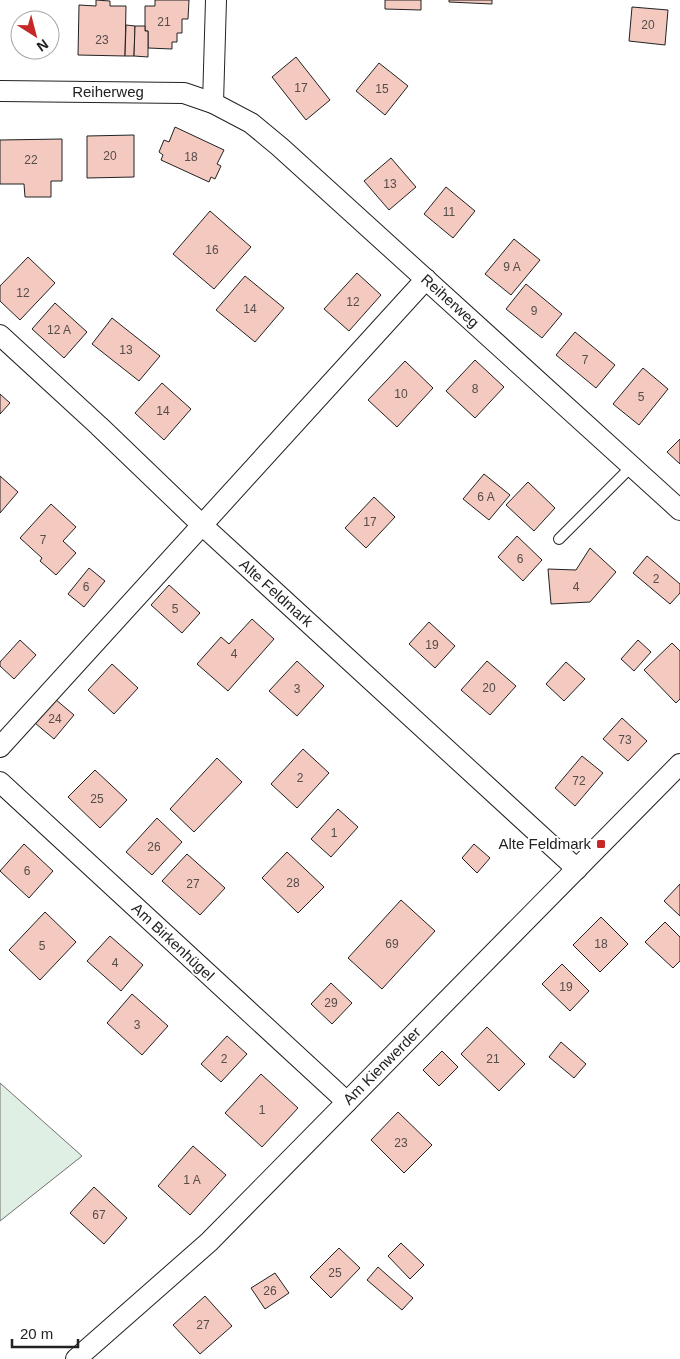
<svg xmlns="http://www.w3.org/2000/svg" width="680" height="1359" font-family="Helvetica,sans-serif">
  <rect width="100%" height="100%" fill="#fff"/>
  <path fill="#e0efe3" stroke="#6f6f6f" d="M0,1083L82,1156L0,1221Z"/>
  <g fill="#f3c9c0" stroke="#222">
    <path d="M96,0L110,1V6H126L125,56L78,55L79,5L96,6Z"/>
    <path d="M155,0H189L188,19H182V33H177V42H172V49L148,48V31H145V6H155Z"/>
    <path d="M385,0H421V10L385,9Z"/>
    <path d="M449,0H492V4L449,2Z"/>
    <path d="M632,7L668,10L665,45L629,41Z"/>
    <path d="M126,25L135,26L134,56H125Z"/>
    <path d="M135,26H145V31H148V57L134,56Z"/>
    <path d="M296,57L330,100L306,120L272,77Z"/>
    <path d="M379,63L408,86L385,115L356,91Z"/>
    <path d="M175,127L224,150L217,164L221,166L215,179L211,177L209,182L161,160L163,155L159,152L164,140L169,142Z"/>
    <path d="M134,135V177L87,178V136Z"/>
    <path d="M62,139V181H51V197H25L24,184H0V140Z"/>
    <path d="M391,158L416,187L389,210L364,181Z"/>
    <path d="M446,187L475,211L453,238L424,214Z"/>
    <path d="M210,211L251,247L214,289L173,254Z"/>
    <path d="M514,239L540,260L511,295L485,274Z"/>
    <path d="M28,257L55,283L20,320L0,301V286Z"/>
    <path d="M357,273L381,295L349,331L324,309Z"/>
    <path d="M245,276L284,308L255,342L216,310Z"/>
    <path d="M526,284L562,314L542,338L506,309Z"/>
    <path d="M55,303L87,332L64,358L32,329Z"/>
    <path d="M112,318L160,356L139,381L92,344Z"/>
    <path d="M575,332L615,365L596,388L556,355Z"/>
    <path d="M475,360L504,387L475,418L446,391Z"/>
    <path d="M405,361L433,388L397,427L368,400Z"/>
    <path d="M643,368L668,389L639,425L613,404Z"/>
    <path d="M162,383L191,409L164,440L135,413Z"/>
    <path d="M0,394L10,403L0,414Z"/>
    <path d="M680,439V464L667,452Z"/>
    <path d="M484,474L510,495L489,520L463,499Z"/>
    <path d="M0,476L18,492L0,513Z"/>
    <path d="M528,482L555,508L534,531L506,505Z"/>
    <path d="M374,497L395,517L366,548L345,528Z"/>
    <path d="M51,504L76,527L63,541L76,553L56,575L40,561L42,558L20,538Z"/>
    <path d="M517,536L542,560L523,581L498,557Z"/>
    <path d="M590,548L616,572L590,602L551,604L548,569L576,570Z"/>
    <path d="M647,556L680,584V593L670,604L633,573Z"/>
    <path d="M89,568L105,581L84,607L68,594Z"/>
    <path d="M169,585L200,613L182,633L151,605Z"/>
    <path d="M252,619L274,639L228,691L197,664L221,637L229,644Z"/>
    <path d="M429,622L455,646L435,668L409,644Z"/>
    <path d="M20,640L36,655L14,679L0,666V662Z"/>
    <path d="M638,640L651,652L634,671L621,659Z"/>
    <path d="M672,643L680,651V699L676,703L644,670Z"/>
    <path d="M297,661L324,686L297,716L269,691Z"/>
    <path d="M487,661L516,686L490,715L461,690Z"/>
    <path d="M566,662L585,679L564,701L546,684Z"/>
    <path d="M112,664L138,688L114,714L88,690Z"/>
    <path d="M55,699L74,715L54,739L35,723Z"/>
    <path d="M622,718L647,741L628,761L603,739Z"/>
    <path d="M303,749L329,773L297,808L271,784Z"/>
    <path d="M582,756L603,773L575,806L555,788Z"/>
    <path d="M217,758L242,782L194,832L170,809Z"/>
    <path d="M95,770L127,800L100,828L68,797Z"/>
    <path d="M338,809L358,827L331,857L311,839Z"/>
    <path d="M157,818L182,842L152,875L126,852Z"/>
    <path d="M24,844L53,871L29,898L0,871Z"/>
    <path d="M474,844L490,858L477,873L462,858Z"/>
    <path d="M287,852L324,887L298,913L262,878Z"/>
    <path d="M187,854L225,888L200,915L162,881Z"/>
    <path d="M680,884V916L664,901Z"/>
    <path d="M401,900L435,931L382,989L348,958Z"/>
    <path d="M45,912L76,942L40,980L9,950Z"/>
    <path d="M601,917L628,944L600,972L573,945Z"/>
    <path d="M665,922L680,937V961L673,968L645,942Z"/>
    <path d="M110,936L143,965L121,991L87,961Z"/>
    <path d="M562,964L589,991L570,1011L542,984Z"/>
    <path d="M331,983L352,1003L332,1024L311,1004Z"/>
    <path d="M132,994L168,1026L142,1055L107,1023Z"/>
    <path d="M487,1027L525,1064L499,1091L461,1054Z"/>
    <path d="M227,1036L247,1054L221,1082L201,1064Z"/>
    <path d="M561,1042L586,1064L574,1078L549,1057Z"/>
    <path d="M442,1051L458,1067L439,1086L423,1070Z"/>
    <path d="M261,1074L298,1108L262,1147L225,1113Z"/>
    <path d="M398,1112L432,1145L404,1173L371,1140Z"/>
    <path d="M193,1146L226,1175L190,1215L158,1186Z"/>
    <path d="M94,1187L127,1218L104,1244L70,1213Z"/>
    <path d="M401,1243L424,1265L410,1279L388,1256Z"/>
    <path d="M339,1248L360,1268L331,1298L310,1277Z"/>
    <path d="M378,1267L413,1298L402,1310L367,1280Z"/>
    <path d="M275,1273L289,1293L265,1309L251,1288Z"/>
    <path d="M205,1296L232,1326L200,1354L173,1325Z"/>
  </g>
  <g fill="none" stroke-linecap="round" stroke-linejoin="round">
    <g stroke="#222" stroke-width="12">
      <path id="lane" d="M559,539L632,466"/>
    </g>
    <g stroke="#222" stroke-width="22">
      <g id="street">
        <path d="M0,91L184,93L213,103L251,123L280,147L680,510"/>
        <path d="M213,103L216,0"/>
        <path d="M0,335L99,426L202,525L577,869"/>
        <path d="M0,747L426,279"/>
        <path d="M0,782L347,1102"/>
        <path d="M76,1359L209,1242L680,764"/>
      </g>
    </g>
    <use href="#lane" stroke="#fff" stroke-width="10"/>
    <use href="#street" stroke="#fff" stroke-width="20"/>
  </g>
  <rect fill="#c62828" stroke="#fff" stroke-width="2" x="596" y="839" width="10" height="10" rx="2.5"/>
  <g text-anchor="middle" stroke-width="4" stroke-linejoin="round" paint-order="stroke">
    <g font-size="12" fill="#564c4a">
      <text x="164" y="26">21</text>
      <text x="648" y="29">20</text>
      <text x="102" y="44">23</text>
      <text x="301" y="92">17</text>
      <text x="382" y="93">15</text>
      <text x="110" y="160">20</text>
      <text x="191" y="161">18</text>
      <text x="31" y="164">22</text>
      <text x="390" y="188">13</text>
      <text x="449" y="216">11</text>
      <text x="212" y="254">16</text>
      <text x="512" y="271">9 A</text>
      <text x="23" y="297">12</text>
      <text x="353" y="306">12</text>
      <text x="250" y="313">14</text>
      <text x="534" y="315">9</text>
      <text x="59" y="334">12 A</text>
      <text x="126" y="354">13</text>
      <text x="585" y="364">7</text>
      <text x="475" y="393">8</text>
      <text x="401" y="398">10</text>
      <text x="641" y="401">5</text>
      <text x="163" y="415">14</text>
      <text x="486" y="501">6 A</text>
      <text x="370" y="526">17</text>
      <text x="43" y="544">7</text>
      <text x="520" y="563">6</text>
      <text x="656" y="583">2</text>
      <text x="86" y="591">6</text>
      <text x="576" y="591">4</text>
      <text x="175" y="613">5</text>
      <text x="432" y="649">19</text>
      <text x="234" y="658">4</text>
      <text x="489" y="692">20</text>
      <text x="297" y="693">3</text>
      <text x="55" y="723">24</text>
      <text x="625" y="744">73</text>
      <text x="300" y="782">2</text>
      <text x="579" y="785">72</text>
      <text x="97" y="803">25</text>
      <text x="334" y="837">1</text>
      <text x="154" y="851">26</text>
      <text x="27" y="875">6</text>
      <text x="293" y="887">28</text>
      <text x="193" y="888">27</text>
      <text x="392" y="948">69</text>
      <text x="601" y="948">18</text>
      <text x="42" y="950">5</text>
      <text x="115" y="967">4</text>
      <text x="566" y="991">19</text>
      <text x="331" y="1007">29</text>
      <text x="137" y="1029">3</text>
      <text x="224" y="1063">2</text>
      <text x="493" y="1063">21</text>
      <text x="262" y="1114">1</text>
      <text x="401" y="1147">23</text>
      <text x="192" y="1184">1 A</text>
      <text x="99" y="1219">67</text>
      <text x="335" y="1277">25</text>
      <text x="270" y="1295">26</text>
      <text x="203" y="1329">27</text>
    </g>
    <g font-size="15" fill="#222" stroke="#fff">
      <text x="108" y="97">Reiherweg</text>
      <text transform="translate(450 301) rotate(42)" y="5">Reiherweg</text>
      <text transform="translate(276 593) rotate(42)" y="5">Alte Feldmark</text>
      <text transform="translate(173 942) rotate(43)" y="5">Am Birkenhügel</text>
      <text transform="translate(382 1066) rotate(-45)" y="5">Am Kienwerder</text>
    </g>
    <g font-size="15" fill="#222" stroke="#fff" text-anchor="end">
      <text x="591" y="849">Alte Feldmark</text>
    </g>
  </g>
  <g transform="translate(35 35) rotate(144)"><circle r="24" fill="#ffffff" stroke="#a7a7a7"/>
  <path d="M0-4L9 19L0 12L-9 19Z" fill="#c62828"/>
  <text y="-8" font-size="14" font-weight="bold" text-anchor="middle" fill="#222222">N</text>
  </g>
  <path d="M12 1339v8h66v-8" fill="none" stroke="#222222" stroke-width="2.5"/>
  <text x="20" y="1339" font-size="15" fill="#222222" stroke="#ffffff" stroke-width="4" paint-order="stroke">20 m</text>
</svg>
